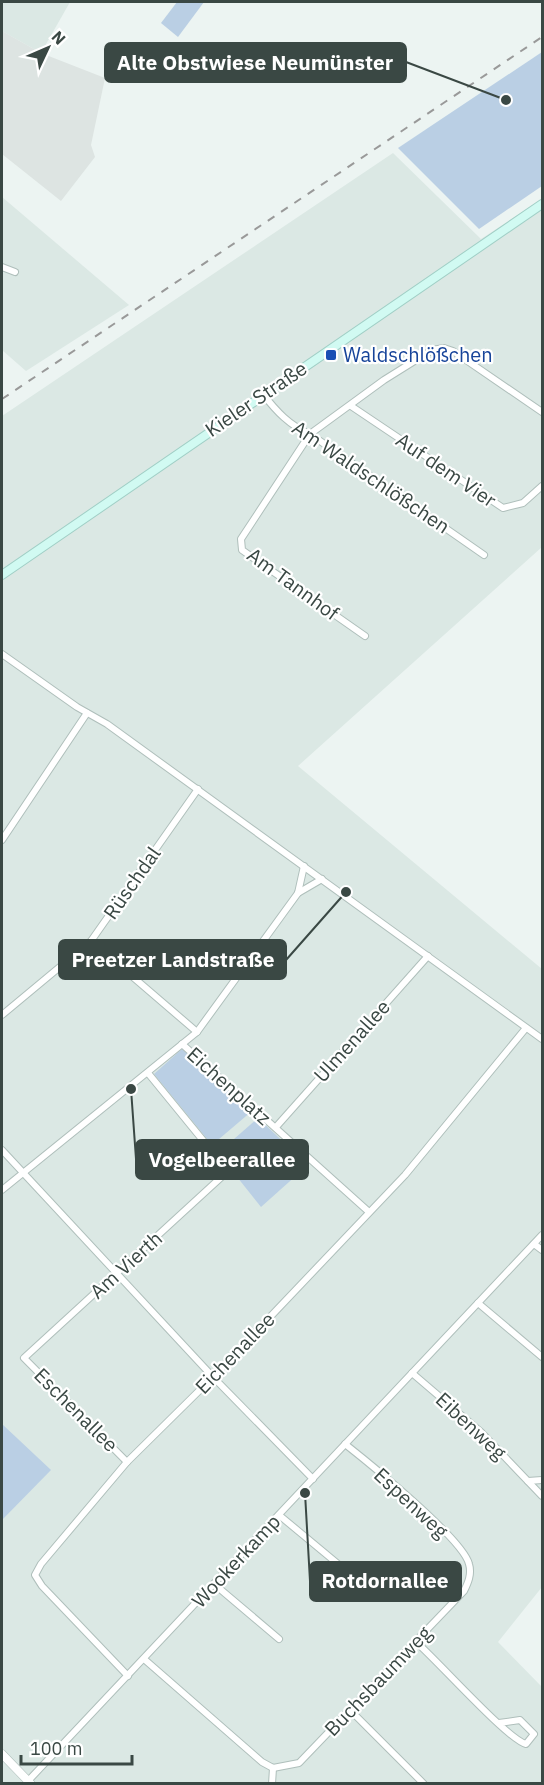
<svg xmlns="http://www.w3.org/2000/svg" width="544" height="1785" font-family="'IBM Plex Sans',sans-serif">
  <rect width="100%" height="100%" fill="#ecf4f2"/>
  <g fill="#dbe8e4">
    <path d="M2,2H70L41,53L2,31Z"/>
    <path d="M393,153L481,239L542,199V547L298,766L542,969V1587L498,1642L542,1687V1783L2,1784V416Z"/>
    <path d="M2,197L129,305L26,371L2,350Z"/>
  </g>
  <path fill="#dde4e2" d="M2,31L41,53L105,78L91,145L95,157L61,201L2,154Z"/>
  <g fill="#bacfe4">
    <path d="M177,2H204L178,37L161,23Z"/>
    <path d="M542,52V186L479,229L398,148Z"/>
    <path d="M182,1049L252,1111L212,1145L154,1074Z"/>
    <path d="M258,1118L308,1165L261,1207L218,1153Z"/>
    <path d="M2,1424L51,1470L2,1520Z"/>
  </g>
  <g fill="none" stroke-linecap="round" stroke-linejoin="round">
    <g stroke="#afbfbb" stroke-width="8">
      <g id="minor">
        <path d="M2,267L15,272"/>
        <path d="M263,394C276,411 290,426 310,434L484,555"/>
        <path d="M351,406L503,508L523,503L542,486"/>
        <path d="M365,636L242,550L241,539L310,434L384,380L432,350L444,348L453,351L542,412"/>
        <path d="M2,654L77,707L107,724L542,1039"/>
        <path d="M2,840L87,713"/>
        <path d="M298,893L322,879"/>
        <path d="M91,941L197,1032"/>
        <path d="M2,1015L91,941L198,789"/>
        <path d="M182,1044L369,1212"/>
        <path d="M276,1127L428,956"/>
        <path d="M2,1150L213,1377L313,1479"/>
        <path d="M2,1190L197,1032L298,893L304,866"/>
        <path d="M534,1244L542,1250"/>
        <path d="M478,1303L542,1357"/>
        <path d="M412,1373L481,1432L542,1496"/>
        <path d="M127,1462L24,1358L228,1171L148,1073"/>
        <path d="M528,1481L542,1480"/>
        <path d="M279,1515L338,1564"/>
        <path d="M214,1584L279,1639"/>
        <path d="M416,1642C437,1660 508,1740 526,1744L534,1734L520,1720L499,1723"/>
        <path d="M144,1659L262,1762L273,1768L299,1763L464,1591C468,1583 472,1574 469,1564C463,1539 369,1463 345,1444"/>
        <path d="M128,1676L42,1586L35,1575L41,1564L127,1462L213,1377L405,1175L526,1028"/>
        <path d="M351,1711L424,1784"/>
        <path d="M28,1781L542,1235"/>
        <path d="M272,1784L273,1768"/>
      </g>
    </g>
    <g stroke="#afbfbb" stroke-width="9">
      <path id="tertiary" d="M2,1754L31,1784"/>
    </g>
    <g stroke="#a1cfc6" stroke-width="10">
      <path id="secondary" d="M2,575L542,204"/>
    </g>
    <use href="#minor" stroke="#fff" stroke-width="6"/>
    <use href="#tertiary" stroke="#fff" stroke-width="8"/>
    <use href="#secondary" stroke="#d1faf2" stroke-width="8"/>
    <path stroke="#999" stroke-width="2" stroke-dasharray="8 8" stroke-linecap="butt" d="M2,399L542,37"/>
  </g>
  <rect fill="#1a4fb4" stroke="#fff" stroke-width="2" x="325" y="349" width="12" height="12" rx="3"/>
  <g text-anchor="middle" stroke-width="4.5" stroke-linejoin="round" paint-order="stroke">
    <g font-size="20" fill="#164399" stroke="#fff" text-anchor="start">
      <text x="343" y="362">Waldschlößchen</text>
    </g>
    <g font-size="20" fill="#3a4844" stroke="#fff">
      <text transform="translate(256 399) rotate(-34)" y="7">Kieler Straße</text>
      <text transform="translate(446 470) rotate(34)" y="7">Auf dem Vier</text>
      <text transform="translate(371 477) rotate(34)" y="7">Am Waldschlößchen</text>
      <text transform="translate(293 584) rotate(36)" y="7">Am Tannhof</text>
      <text transform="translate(132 883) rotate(-55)" y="7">Rüschdal</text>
      <text transform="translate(352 1041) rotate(-48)" y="7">Ulmenallee</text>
      <text transform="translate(229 1086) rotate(42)" y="7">Eichenplatz</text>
      <text transform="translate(126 1265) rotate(-42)" y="7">Am Vierth</text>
      <text transform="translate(235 1353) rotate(-46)" y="7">Eichenallee</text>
      <text transform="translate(76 1410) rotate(45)" y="7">Eschenallee</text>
      <text transform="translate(471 1426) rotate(43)" y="7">Eibenweg</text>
      <text transform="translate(411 1503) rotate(43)" y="7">Espenweg</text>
      <text transform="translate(236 1561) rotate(-47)" y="7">Wookerkamp</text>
      <text transform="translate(378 1681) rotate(-46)" y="7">Buchsbaumweg</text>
    </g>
  </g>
  <path fill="none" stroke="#3a4844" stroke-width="2" d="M506 100L406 62M346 892L286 960M131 1089L136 1159M305 1493L310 1581"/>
  <g fill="#3a4844" stroke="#fff" stroke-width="2">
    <circle cx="506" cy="100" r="6"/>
    <circle cx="346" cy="892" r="6"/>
    <circle cx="131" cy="1089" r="6"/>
    <circle cx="305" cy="1493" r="6"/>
  </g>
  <g fill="#3a4844" stroke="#3a4844" stroke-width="2">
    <rect x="105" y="43" width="301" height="39" rx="6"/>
    <rect x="59" y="940" width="227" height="39" rx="6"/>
    <rect x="136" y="1140" width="172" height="39" rx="6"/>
    <rect x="310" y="1562" width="151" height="39" rx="6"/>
  </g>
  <g font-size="21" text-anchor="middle" font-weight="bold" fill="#fff">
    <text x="255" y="70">Alte Obstwiese Neumünster</text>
    <text x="173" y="967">Preetzer Landstraße</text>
    <text x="222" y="1167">Vogelbeerallee</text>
    <text x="385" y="1588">Rotdornallee</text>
  </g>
  <rect width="544" height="1785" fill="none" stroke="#3a4844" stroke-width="6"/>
  <g transform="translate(48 48) rotate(46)" stroke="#ffffff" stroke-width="4.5" paint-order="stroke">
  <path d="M0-4.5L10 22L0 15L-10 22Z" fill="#3a4844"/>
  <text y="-9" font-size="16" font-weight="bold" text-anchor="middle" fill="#3a4844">N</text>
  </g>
  <path d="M21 1755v9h111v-9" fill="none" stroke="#3a4844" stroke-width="3"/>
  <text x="30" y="1755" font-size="18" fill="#3a4844" stroke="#ffffff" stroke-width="4.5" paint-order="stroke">100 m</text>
</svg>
